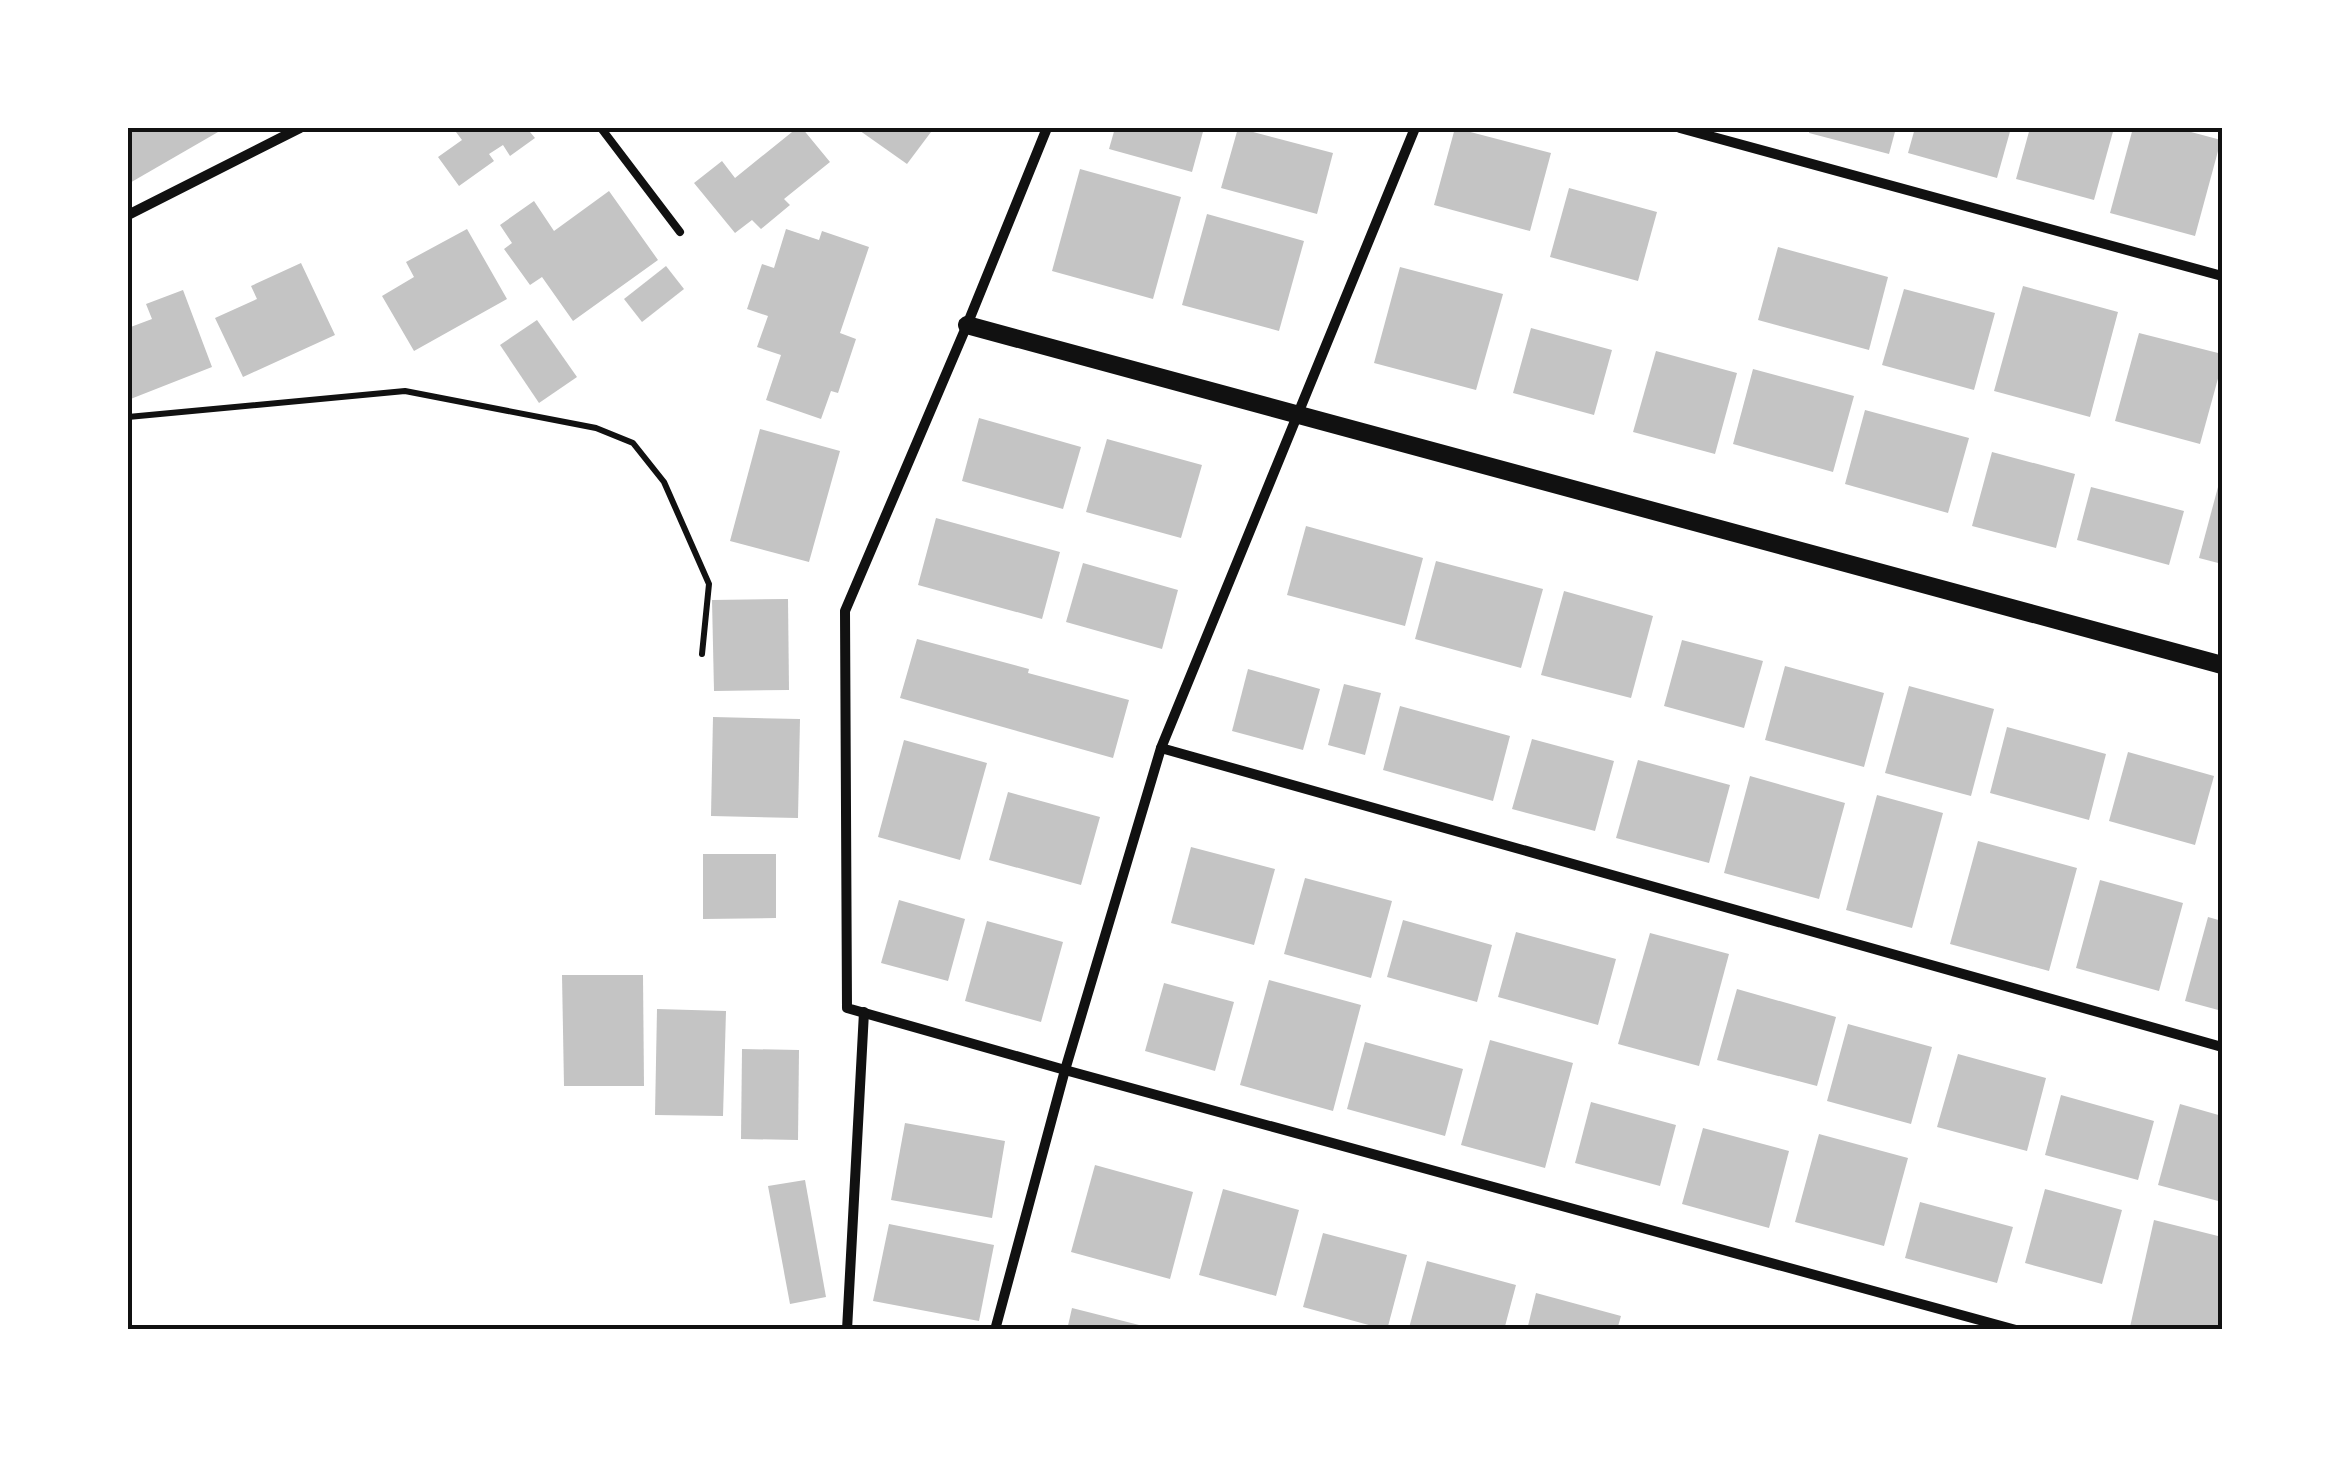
<svg xmlns="http://www.w3.org/2000/svg" width="2350" height="1457" font-family="'Exo 2',sans-serif">
  <rect width="100%" height="100%" fill="#fff"/>
  <g fill="#c4c4c4">
    <path d="M128,128H225L128,184Z"/>
    <path d="M453,128H536L530,132L535,138L510,156L503,145L489,154L494,161L459,186L438,157L462,140Z"/>
    <path d="M797,128H802L830,162L784,199L790,205L761,229L752,220L735,233L694,183L722,161L735,178Z"/>
    <path d="M856,128H934L907,164Z"/>
    <path d="M1115,128H1204L1192,172L1109,149Z"/>
    <path d="M1238,128L1333,153L1317,214L1221,188Z"/>
    <path d="M1455,128L1551,153L1530,231L1434,205Z"/>
    <path d="M1810,128H1896L1889,154L1809,133Z"/>
    <path d="M1915,128H2011L1997,178L1908,153Z"/>
    <path d="M2030,128H2114L2094,200L2016,179Z"/>
    <path d="M2133,128H2176L2221,140L2195,236L2110,213Z"/>
    <path d="M1080,169L1181,197L1153,299L1052,271Z"/>
    <path d="M1569,188L1657,212L1638,281L1550,257Z"/>
    <path d="M609,191L658,260L573,321L542,277L530,285L504,249L512,243L500,225L534,201L554,231Z"/>
    <path d="M1207,214L1304,241L1279,331L1182,305Z"/>
    <path d="M467,229L507,299L414,351L382,296L414,277L406,262Z"/>
    <path d="M786,229L819,240L822,231L869,247L840,333L856,339L838,393L831,391L821,419L766,400L781,355L757,347L768,316L747,309L762,264L774,268Z"/>
    <path d="M1778,247L1888,277L1869,350L1758,320Z"/>
    <path d="M301,263L335,335L243,377L215,318L257,299L251,286Z"/>
    <path d="M666,266L684,289L642,322L624,299Z"/>
    <path d="M1400,267L1503,294L1476,390L1374,363Z"/>
    <path d="M2023,286L2118,312L2090,417L1994,391Z"/>
    <path d="M1904,289L1995,313L1974,390L1882,365Z"/>
    <path d="M183,290L212,367L128,400V328L152,319L146,304Z"/>
    <path d="M537,320L577,377L539,403L500,345Z"/>
    <path d="M1531,328L1612,350L1594,415L1513,393Z"/>
    <path d="M2139,333L2222,354V364L2200,444L2115,421Z"/>
    <path d="M1656,351L1737,373L1715,454L1633,432Z"/>
    <path d="M1753,369L1854,396L1833,472L1733,444Z"/>
    <path d="M1865,410L1969,438L1948,513L1845,484Z"/>
    <path d="M979,418L1081,447L1063,509L962,481Z"/>
    <path d="M760,429L840,451L809,562L730,541Z"/>
    <path d="M1107,439L1202,465L1181,538L1086,512Z"/>
    <path d="M1992,452L2075,474L2056,548L1972,526Z"/>
    <path d="M2091,487L2184,511L2169,565L2077,540Z"/>
    <path d="M2218,487L2222,488V564L2199,558Z"/>
    <path d="M936,518L1060,552L1042,619L918,585Z"/>
    <path d="M1306,526L1423,558L1405,626L1287,595Z"/>
    <path d="M1436,561L1543,589L1521,668L1415,639Z"/>
    <path d="M1083,563L1178,590L1162,649L1066,622Z"/>
    <path d="M1564,591L1653,616L1631,698L1541,675Z"/>
    <path d="M788,599L789,690L714,691L712,600Z"/>
    <path d="M917,639L1029,669L1028,673L1129,700L1113,758L900,698Z"/>
    <path d="M1682,640L1763,661L1744,728L1664,706Z"/>
    <path d="M1785,666L1884,693L1864,767L1765,740Z"/>
    <path d="M1248,669L1320,689L1303,750L1232,731Z"/>
    <path d="M1344,684L1381,693L1365,755L1328,745Z"/>
    <path d="M1909,686L1994,709L1971,796L1885,773Z"/>
    <path d="M1400,706L1510,736L1493,801L1383,770Z"/>
    <path d="M713,717L800,719L798,818L711,816Z"/>
    <path d="M2007,727L2106,754L2089,820L1990,793Z"/>
    <path d="M1532,739L1614,761L1595,831L1512,809Z"/>
    <path d="M904,740L987,763L960,860L878,837Z"/>
    <path d="M2128,752L2214,776L2195,845L2109,821Z"/>
    <path d="M1638,760L1730,785L1709,863L1616,838Z"/>
    <path d="M1750,776L1845,803L1819,899L1724,873Z"/>
    <path d="M1008,792L1100,817L1081,885L989,860Z"/>
    <path d="M1877,795L1943,813L1912,928L1846,910Z"/>
    <path d="M1978,841L2077,868L2049,971L1950,944Z"/>
    <path d="M1191,847L1275,869L1254,945L1171,923Z"/>
    <path d="M703,854H776V918L703,919Z"/>
    <path d="M1305,878L1392,901L1371,978L1284,954Z"/>
    <path d="M2100,880L2183,903L2159,991L2076,968Z"/>
    <path d="M899,900L965,919L948,981L881,963Z"/>
    <path d="M2208,917L2222,921V1011L2185,1001Z"/>
    <path d="M1403,920L1492,945L1477,1002L1387,977Z"/>
    <path d="M987,921L1063,942L1041,1022L965,1001Z"/>
    <path d="M1516,932L1616,959L1598,1025L1498,997Z"/>
    <path d="M1650,933L1729,954L1699,1066L1618,1044Z"/>
    <path d="M562,975H643L644,1086H564Z"/>
    <path d="M1269,980L1361,1005L1333,1111L1240,1085Z"/>
    <path d="M1164,983L1234,1002L1215,1071L1145,1051Z"/>
    <path d="M1737,989L1836,1017L1817,1086L1717,1060Z"/>
    <path d="M657,1009L726,1011L723,1116L655,1115Z"/>
    <path d="M1848,1024L1932,1047L1911,1124L1827,1101Z"/>
    <path d="M1490,1040L1573,1063L1545,1168L1461,1145Z"/>
    <path d="M1365,1042L1463,1069L1445,1136L1347,1109Z"/>
    <path d="M742,1049L799,1050L798,1140L741,1139Z"/>
    <path d="M1958,1054L2046,1078L2027,1151L1937,1127Z"/>
    <path d="M2061,1095L2154,1121L2138,1180L2045,1155Z"/>
    <path d="M1591,1102L1676,1125L1660,1186L1575,1163Z"/>
    <path d="M2180,1104L2222,1116V1202L2158,1185Z"/>
    <path d="M905,1123L1005,1141L992,1218L891,1200Z"/>
    <path d="M1703,1128L1789,1151L1769,1228L1682,1204Z"/>
    <path d="M1819,1134L1908,1158L1884,1246L1795,1222Z"/>
    <path d="M1095,1165L1193,1192L1170,1279L1071,1252Z"/>
    <path d="M805,1180L826,1297L790,1304L768,1186Z"/>
    <path d="M1223,1189L1299,1210L1276,1296L1199,1275Z"/>
    <path d="M2045,1189L2122,1210L2102,1284L2025,1263Z"/>
    <path d="M1920,1202L2013,1227L1997,1283L1905,1258Z"/>
    <path d="M2154,1220L2222,1237V1320L2220,1330H2140L2130,1327Z"/>
    <path d="M889,1224L994,1245L979,1321L873,1301Z"/>
    <path d="M1323,1233L1407,1255L1387,1330L1303,1307Z"/>
    <path d="M1427,1261L1516,1285L1504,1330L1409,1328Z"/>
    <path d="M1536,1293L1621,1316L1617,1330H1527Z"/>
    <path d="M1072,1308L1151,1328V1330H1067Z"/>
  </g>
  <g fill="none" stroke-linecap="round" stroke-linejoin="round">
    <path stroke="#111" stroke-width="6" d="M128,417L405,391L596,428L633,443L664,482L709,584L702,654"/>
    <path stroke="#111" stroke-width="8" d="M601,128L680,232"/>
    <g stroke="#111" stroke-width="10">
      <path d="M1047,128L967,325L845,611L847,1008L1065,1070L2016,1330"/>
      <path d="M1680,128L2222,276"/>
      <path d="M128,215L300,128"/>
      <path d="M1161,748L2222,1047"/>
      <path d="M847,1330L864,1012"/>
      <path d="M995,1330L1065,1070L1161,748L1415,128"/>
    </g>
    <path stroke="#111" stroke-width="18" d="M967,325L2222,665"/>
  </g>
  <rect width="2350" height="1457" fill="none" stroke="#ffffff" stroke-width="260"/>
  <rect x="130" y="130" width="2090" height="1197" fill="none" stroke="#111" stroke-width="4"/>
</svg>
